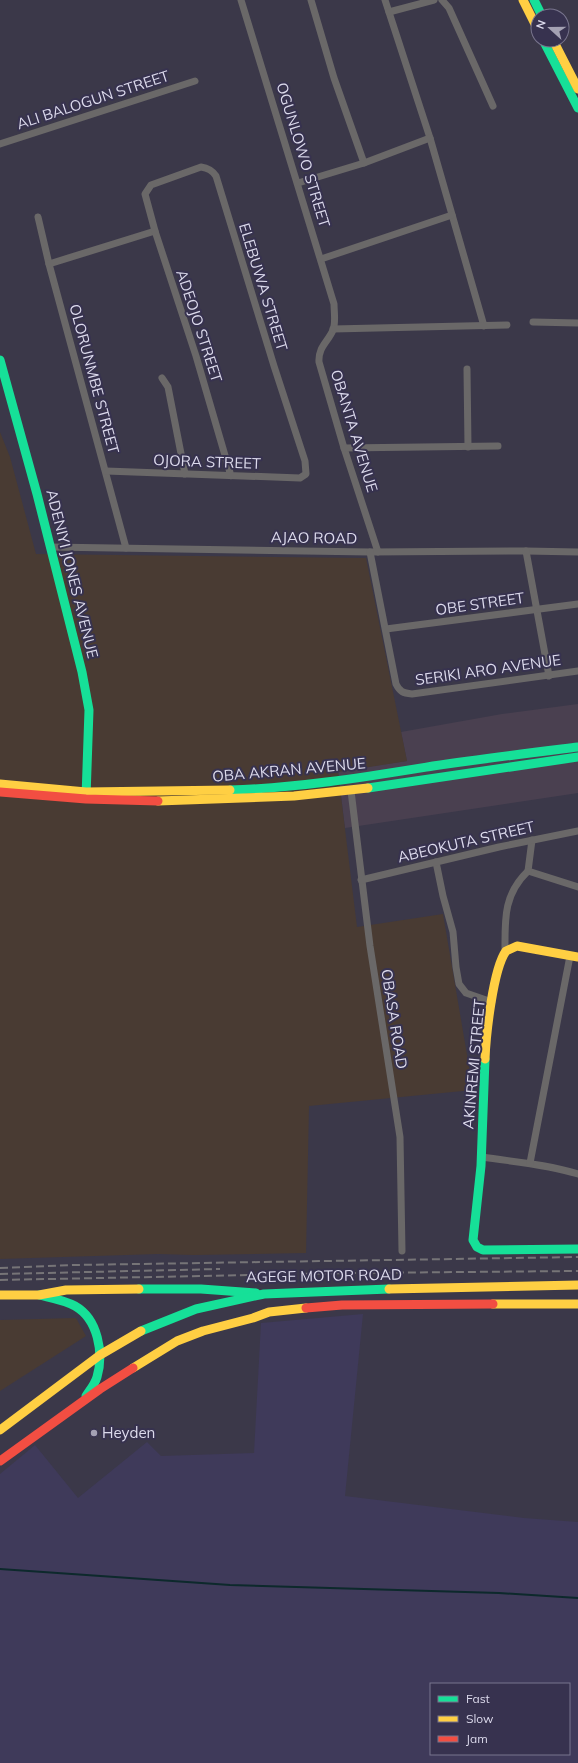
<svg xmlns="http://www.w3.org/2000/svg" width="578" height="1763" font-family="Mulish,sans-serif">
  <rect width="100%" height="100%" fill="#3b3849"/>
  <path fill="#4a4050" d="M578,704V793L345,828L338,771L407,761L401,732L502,714Z"/>
  <g fill="#493b33">
    <path d="M0,432L10,457L36,554L366,558L407,761L338,772L357,927L443,914L473,1090L309,1106L306,1253L193,1255L158,1254L0,1259Z"/>
    <path d="M76,1318L86,1336L0,1391V1320Z"/>
  </g>
  <path fill="#3f3a5a" fill-rule="evenodd" d="M363,1314L345,1496L524,1518L578,1522V1763H0V1474L35,1445L78,1498L147,1442L161,1456L254,1453L261,1323ZM431,1684H569V1754H431Z"/>
  <g fill="none" stroke-linecap="round" stroke-linejoin="round">
    <path stroke="#0d292c" stroke-width="2" d="M0,1569L230,1585L499,1593L578,1598"/>
    <g stroke="#6a6868" stroke-width="7">
      <path d="M241,0L334,304C334,311 336,323 333,330C328,342 318,347 319,362L344,448L378,552"/>
      <path d="M311,0L334,78L364,163"/>
      <path d="M385,0L430,138L484,326"/>
      <path d="M442,0L449,8L493,106"/>
      <path d="M389,12L434,0"/>
      <path d="M0,144L195,81"/>
      <path d="M298,183L364,163L430,138"/>
      <path d="M38,217L49,264L126,548"/>
      <path d="M321,259L452,215"/>
      <path d="M49,264L155,231"/>
      <path d="M533,322L578,323"/>
      <path d="M333,329L507,325"/>
      <path d="M467,369L468,447"/>
      <path d="M162,378L168,387L185,474"/>
      <path d="M344,448L498,446"/>
      <path d="M106,471L300,478L306,474L305,461L274,366L216,176C212,170 208,168 201,167L151,185L145,194L155,231L196,356L231,476"/>
      <path d="M50,547L370,552L526,551L578,552"/>
      <path d="M526,551L549,676"/>
      <path d="M370,552L396,684C400,692 403,693 412,694L578,671"/>
      <path d="M386,629L578,604"/>
      <path d="M351,791L370,946L400,1137L402,1251"/>
      <path d="M532,840L528,871L578,887"/>
      <path d="M436,862L443,896L453,932L456,967L459,984L466,993L492,1002"/>
      <path d="M361,880L499,847L578,831"/>
      <path d="M505,952C505,920 503,895 528,871"/>
      <path d="M482,1157C514,1162 546,1164 578,1174"/>
      <path d="M530,1163L570,956"/>
    </g>
    <g stroke="#16e098" stroke-width="9">
      <path d="M534,0L542,16"/>
      <path d="M543,40L578,108"/>
      <path d="M0,360L37,494L82,672L89,710L86,797"/>
      <path d="M368,788L578,757"/>
      <path d="M230,790C299,788 365,777 433,766C481,759 530,753 578,747"/>
      <path d="M485,1059L481,1166L473,1240L477,1247L483,1250L578,1249"/>
      <path d="M139,1289H201L256,1293"/>
      <path d="M39,1295C51,1298 64,1300 75,1306C98,1319 104,1353 97,1377C95,1384 90,1390 86,1396"/>
      <path d="M141,1331L196,1309L264,1294L389,1289"/>
    </g>
    <g stroke="#ffcf43" stroke-width="9">
      <path d="M523,0L538,30"/>
      <path d="M553,40L578,89"/>
      <path d="M0,784L86,792L230,790"/>
      <path d="M158,801L294,796L368,788"/>
      <path d="M485,1059C486,1035 493,969 506,951L517,946L578,957"/>
      <path d="M389,1289L578,1285"/>
      <path d="M0,1295H39L66,1290L139,1289"/>
      <path d="M493,1304H578"/>
      <path d="M133,1368L177,1341L203,1331L253,1318L269,1312L306,1308"/>
      <path d="M0,1430L100,1355L141,1331"/>
    </g>
    <g stroke="#f24e42" stroke-width="9">
      <path d="M0,792L86,799L158,801"/>
      <path d="M306,1308L342,1305L493,1304"/>
      <path d="M0,1461L100,1389L133,1368"/>
    </g>
    <g stroke="#767477" stroke-width="2" stroke-dasharray="8 4" stroke-linecap="butt">
      <path d="M0,1268L74,1265L578,1257"/>
      <path d="M0,1274L220,1269"/>
      <path d="M0,1280L351,1273L578,1271"/>
    </g>
  </g>
  <circle fill="#a4a1b3" stroke="#37324f" stroke-width="1.5" cx="94" cy="1433" r="4"/>
  <g text-anchor="middle" stroke-width="4" stroke-linejoin="round" paint-order="stroke">
    <g font-size="15" fill="#dcdaec" stroke="#37324f">
      <text transform="translate(93 100) rotate(-18)" y="5">ALI BALOGUN STREET</text>
      <text transform="translate(303 155) rotate(73)" y="5">OGUNLOWO STREET</text>
      <text transform="translate(263 287) rotate(73)" y="5">ELEBUWA STREET</text>
      <text transform="translate(199 326) rotate(72)" y="5">ADEOJO STREET</text>
      <text transform="translate(94 379) rotate(75)" y="5">OLORUNMBE STREET</text>
      <text transform="translate(354 431) rotate(73)" y="5">OBANTA AVENUE</text>
      <text transform="translate(207 462) rotate(2)" y="5">OJORA STREET</text>
      <text transform="translate(314 538) rotate(1)" y="5">AJAO ROAD</text>
      <text transform="translate(72 574) rotate(76)" y="5">ADENIYI JONES AVENUE</text>
      <text transform="translate(480 604) rotate(-8)" y="5">OBE STREET</text>
      <text transform="translate(488 670) rotate(-8)" y="5">SERIKI ARO AVENUE</text>
      <text transform="translate(289 770) rotate(-5)" y="5">OBA AKRAN AVENUE</text>
      <text transform="translate(466 842) rotate(-13)" y="5">ABEOKUTA STREET</text>
      <text transform="translate(394 1019) rotate(81)" y="5">OBASA ROAD</text>
      <text transform="translate(474 1064) rotate(-85)" y="5">AKINREMI STREET</text>
      <text transform="translate(324 1276) rotate(-1)" y="5">AGEGE MOTOR ROAD</text>
    </g>
    <g font-size="15" fill="#dcdaec" stroke="#37324f" text-anchor="start">
      <text x="102" y="1438">Heyden</text>
    </g>
  </g>
  <rect x="430" y="1683" width="140" height="72" fill="#37324f" stroke="#79758e"/>
  <rect x="438" y="1696" width="20" height="6" fill="#16e098" stroke="#79758e"/>
  <text x="466" y="1703" font-size="12" fill="#dcdaec">Fast</text>
  <rect x="438" y="1716" width="20" height="6" fill="#ffcf43" stroke="#79758e"/>
  <text x="466" y="1723" font-size="12" fill="#dcdaec">Slow</text>
  <rect x="438" y="1736" width="20" height="6" fill="#f24e42" stroke="#79758e"/>
  <text x="466" y="1743" font-size="12" fill="#dcdaec">Jam</text>
  <g transform="translate(550 28) rotate(291)"><circle r="19" fill="#37324f" stroke="#79758e"/>
  <path d="M0-3L7 15L0 10L-7 15Z" fill="#a4a1b3"/>
  <text y="-6" font-size="11" font-weight="bold" text-anchor="middle" fill="#dcdaec">N</text>
  </g>
</svg>
